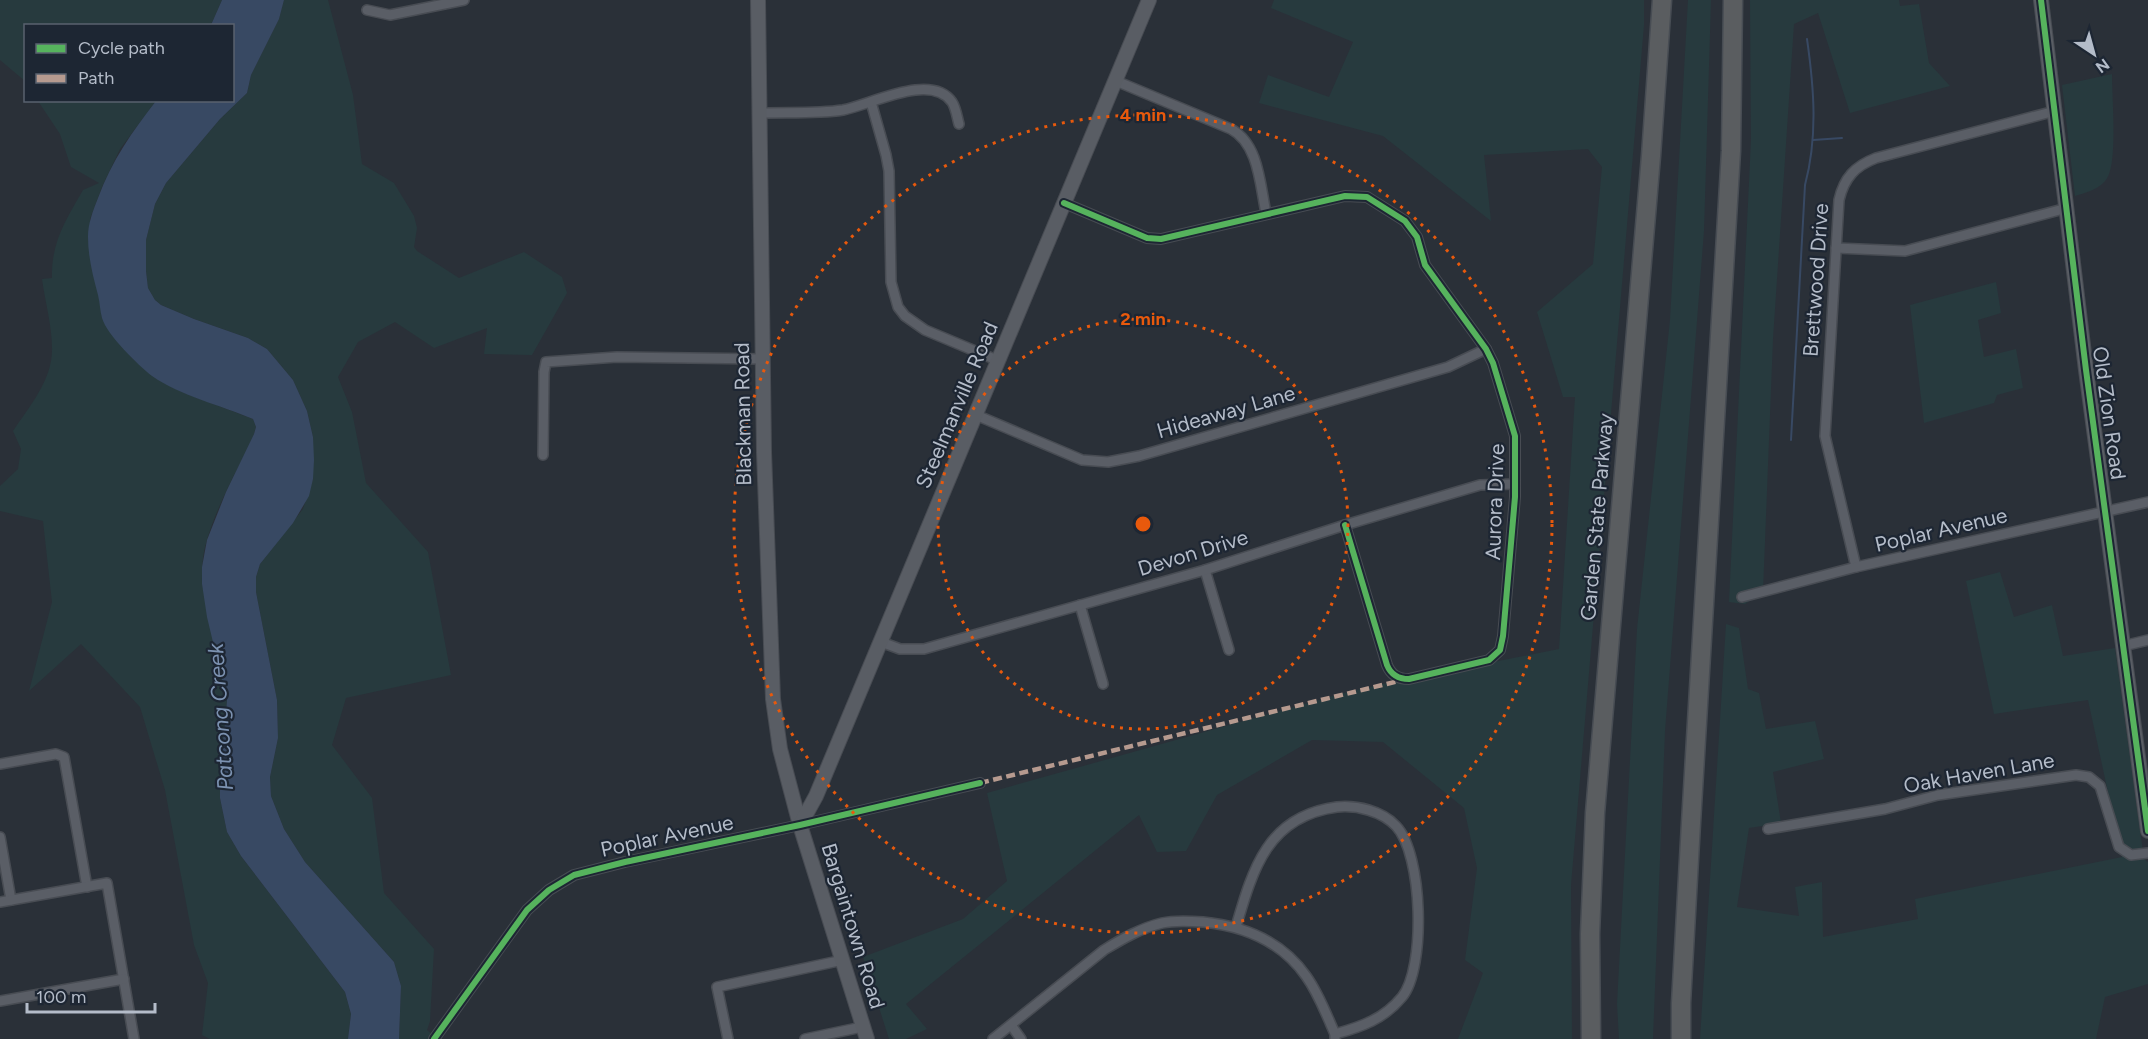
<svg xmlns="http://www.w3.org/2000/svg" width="2148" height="1039" font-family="Figtree,sans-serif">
  <rect width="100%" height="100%" fill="#2a3038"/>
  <g fill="#273a3e">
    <path d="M0,0H222L211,25L26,26L25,81L0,60Z"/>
    <path d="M284,0H328L353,95L362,164L394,183L414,216L417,228L414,247L417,251L459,278L524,252L562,277L567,293L532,355L484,354L487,328L434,348L395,322L358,342L338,377L352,412L366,483L428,552L451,675L346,698L332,745L372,798L384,893L434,949L430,1021L427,1030L437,1039H399L401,986L394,962L305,862L284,829L271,796L270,777L278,738L277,700L256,592V577L260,564L303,509L313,479V437L307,411L293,380L267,349L248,338L194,319L161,305L155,300L148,288L146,271V240L155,204L166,183L220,119L247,93L251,75L279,19Z"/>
    <path d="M1274,0H1644V25L1571,885L1572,1039H1458L1483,973L1465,960L1477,868L1464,808L1383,742L1312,740L1217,795L1186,851L1157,852L1139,815L906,1004L927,1029L906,1039H889L863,957L963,919L1007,881L987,793L1340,694L1387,683L1559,649L1575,397H1563L1537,312L1593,264L1602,167L1588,149L1484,155L1491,221L1383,136L1259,103L1268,75L1329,97L1353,42L1271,8Z"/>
    <path d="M1688,0H1711L1704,231L1665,731L1653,1039H1619L1617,1004L1637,629L1670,320Z"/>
    <path d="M1750,0H1899L1900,6L1919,4L1929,63L1950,86L1850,113L1818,13L1794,24L1773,339L1763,592L1745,604L1729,602L1751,140Z"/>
    <path d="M2112,74C2112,98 2117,154 2109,174C2104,188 2088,192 2075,196L2062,85Z"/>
    <path d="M38,101H156L120,149L102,187L90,219L102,317L131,357L155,378L182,392L253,419L256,427L254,434C238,471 215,507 205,547C202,559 202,572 202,584L227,701L220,772V798L227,832L241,856L345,992L351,1014L348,1039H210L202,1035L208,983L194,945L165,790L140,707L81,644L29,691L52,602L43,521L0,511V486L18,469L21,449L13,431C29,407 53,379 52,348C52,326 45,301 42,279L52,278C51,242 66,220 83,190L99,183L71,167L60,134Z"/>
    <path d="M1996,282L2001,313L1978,320L1984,357L2016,349L2023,388L1997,395L1994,403L1924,423L1910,305Z"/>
    <path d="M2000,572L2014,617L2052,605L2063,656L2115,648L2144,859L2148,862V984L2105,997L2096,1039H1700L1726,624L1739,628L1748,689L1759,693L1766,729L1815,721L1824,759L1773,772L1781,823L1749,828L1737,907L1799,916L1795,887L1822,882L1823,937L1918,919L1915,899L2122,857L2088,700L1994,714L1966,581Z"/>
  </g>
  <path fill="#384963" d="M222,0H284L279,19L251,75L247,93L220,119L166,183L155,204L146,240V271L148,288L155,300L161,305L194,319L248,338L267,349L293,380L307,411L313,437L314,460L313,479L309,496L293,523L260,564L256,577V592L277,700L278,738L270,777L271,796L284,829L305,862L394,962L401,986L399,1039H348L351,1014L345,992L241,856L227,832L220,798V772L227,701L207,617L202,584V567L207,540L226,492L254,434L256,427L253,419C220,405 181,396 152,376C138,365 107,335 102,318C100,311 100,303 98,295C93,276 88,257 88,237C88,223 93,211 98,198C112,160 132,132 156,101L232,100V26L211,25Z"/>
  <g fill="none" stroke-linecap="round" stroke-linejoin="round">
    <g stroke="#384963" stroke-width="2">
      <path d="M1813,140L1842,138"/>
      <path d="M1791,440L1805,185C1818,136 1814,88 1807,39"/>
    </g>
    <g stroke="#484c53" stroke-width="12">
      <g id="street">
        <path d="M367,10L390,15L464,0"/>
        <path d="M1116,81L1231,129C1259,144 1260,185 1266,213"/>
        <path d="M871,102L886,155L889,171L891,282L898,307L905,316L925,330L999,361"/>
        <path d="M760,113C788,112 816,114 843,110C870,105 931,72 952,102C956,108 957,117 959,124"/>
        <path d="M1064,203L1147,238L1161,239L1345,196L1367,197L1405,221L1417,237L1425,265L1486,349L1493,363L1515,436V497L1503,636L1500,650L1489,660L1409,679C1398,679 1391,675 1387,665L1345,525"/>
        <path d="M1836,248L1905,251L2067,208"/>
        <path d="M976,415L1082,460L1108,462L1139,456L1448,367L1486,349"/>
        <path d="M543,455L544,372L546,362L617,357L763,359"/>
        <path d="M1856,567L1825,436L1839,200C1844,178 1855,166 1876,158L2055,111"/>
        <path d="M1205,570L1229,650"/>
        <path d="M1742,597L1856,567L2148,502"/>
        <path d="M1080,605L1103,684"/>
        <path d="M881,642L900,649H924L1205,570L1345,525L1480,485L1515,484"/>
        <path d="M2123,646L2148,640"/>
        <path d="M0,764L56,754L64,757L87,887"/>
        <path d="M1768,829L1885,809L1938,795L2076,775L2089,777L2100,786L2119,847L2131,855L2148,853"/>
        <path d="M0,837L11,900"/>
        <path d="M0,902L107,883L134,1039"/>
        <path d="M1236,927C1253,868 1268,816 1337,807C1357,805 1382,811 1396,826C1423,854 1426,968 1402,997C1384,1019 1361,1027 1335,1034"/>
        <path d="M0,1001L124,979"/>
        <path d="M1011,1025L1021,1039"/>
        <path d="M434,1039L527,910L549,890L574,875L625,862L800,825L980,783"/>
        <path d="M728,1039L717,987L843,960"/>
        <path d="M805,1039L862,1027"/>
        <path d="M993,1039L1104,950C1122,939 1141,928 1162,923C1175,920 1190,921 1203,922C1244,926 1282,942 1306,976C1319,994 1326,1014 1335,1034V1039"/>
      </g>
    </g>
    <g stroke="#484c53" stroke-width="16">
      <g id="secondary">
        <path d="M758,0L764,452L773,699L780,749L800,825L867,1039"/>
        <path d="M2041,0L2086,370L2148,831"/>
        <path d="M800,825L816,796L1149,0"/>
      </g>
    </g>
    <g stroke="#474c53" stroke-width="21">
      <g id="highway">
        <path d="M1591,1039L1590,934L1595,813L1651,156L1662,0"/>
        <path d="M1681,1039V1003L1691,823L1731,151L1733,0"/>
      </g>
    </g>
    <use href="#street" stroke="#5a5e66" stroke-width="9"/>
    <use href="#secondary" stroke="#595d64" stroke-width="14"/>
    <use href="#highway" stroke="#5a5d60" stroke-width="18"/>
    <path stroke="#b69a8f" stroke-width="4.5" stroke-dasharray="9 4.5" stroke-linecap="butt" d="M980,783L1403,680"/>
    <g stroke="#1d2633" stroke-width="10">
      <g id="cycleway">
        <path d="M2041,0L2086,370L2148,831"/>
        <path d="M1064,203L1147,238L1161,239L1345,196L1367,197L1405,221L1417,237L1425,265L1486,349L1493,363L1515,436V497L1503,636L1500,650L1489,660L1409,679C1398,679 1391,675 1387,665L1345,525"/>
        <path d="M434,1039L527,910L549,890L574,875L625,862L800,825L980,783"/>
      </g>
    </g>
    <use href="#cycleway" stroke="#56b35d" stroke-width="6"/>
  </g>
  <g fill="none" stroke="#e8590c" stroke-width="3" stroke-dasharray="3 6">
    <circle cx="1143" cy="524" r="205"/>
    <circle cx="1143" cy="524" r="409"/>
  </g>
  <g text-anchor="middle" stroke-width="4.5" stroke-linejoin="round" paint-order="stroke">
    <g font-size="21" fill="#b4bcc9" stroke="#1d2633">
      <text transform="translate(1816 280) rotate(-86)" y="7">Brettwood Drive</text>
      <text transform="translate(957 405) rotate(-67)" y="7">Steelmanville Road</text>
      <text transform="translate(1226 412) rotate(-16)" y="7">Hideaway Lane</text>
      <text transform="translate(2109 413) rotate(82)" y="7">Old Zion Road</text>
      <text transform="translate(743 414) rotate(-91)" y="7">Blackman Road</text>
      <text transform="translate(1495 502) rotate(-88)" y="7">Aurora Drive</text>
      <text transform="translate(1597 517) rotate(-85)" y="7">Garden State Parkway</text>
      <text transform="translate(1941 530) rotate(-13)" y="7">Poplar Avenue</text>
      <text transform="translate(1193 553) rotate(-17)" y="7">Devon Drive</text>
      <text transform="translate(1979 773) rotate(-10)" y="7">Oak Haven Lane</text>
      <text transform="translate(667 836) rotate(-12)" y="7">Poplar Avenue</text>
      <text transform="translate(853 926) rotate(73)" y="7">Bargaintown Road</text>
    </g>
    <g font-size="22" font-style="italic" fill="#7c92b1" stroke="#1d2633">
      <text transform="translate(220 717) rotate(-94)" y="8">Patcong Creek</text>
    </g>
  </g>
  <circle cx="1143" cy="524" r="9" fill="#e8590c" stroke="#1d2633" stroke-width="3"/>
  <g font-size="18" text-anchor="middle" font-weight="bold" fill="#e8590c" stroke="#1d2633" stroke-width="4.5" stroke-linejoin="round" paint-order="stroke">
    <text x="1143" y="121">4 min</text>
    <text x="1143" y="325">2 min</text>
  </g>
  <rect x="24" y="24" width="210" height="78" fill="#1d2633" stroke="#59626f" stroke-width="1.5"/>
  <rect x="36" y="44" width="30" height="9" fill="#56b35d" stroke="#59626f" stroke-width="1.5"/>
  <text x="78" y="54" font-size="18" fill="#b4bcc9">Cycle path</text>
  <rect x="36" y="74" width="30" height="9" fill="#b69a8f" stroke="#59626f" stroke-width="1.5"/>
  <text x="78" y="84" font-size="18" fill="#b4bcc9">Path</text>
  <g transform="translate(2094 54) rotate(144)" stroke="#1d2633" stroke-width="4.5" paint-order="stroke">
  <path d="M0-4.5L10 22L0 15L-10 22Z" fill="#b4bcc9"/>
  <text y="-9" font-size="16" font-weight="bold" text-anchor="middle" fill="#b4bcc9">N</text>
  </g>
  <path d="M27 1003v9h128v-9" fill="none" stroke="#b4bcc9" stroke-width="3"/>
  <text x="36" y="1003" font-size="18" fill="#b4bcc9" stroke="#1d2633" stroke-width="4.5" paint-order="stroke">100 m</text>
</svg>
